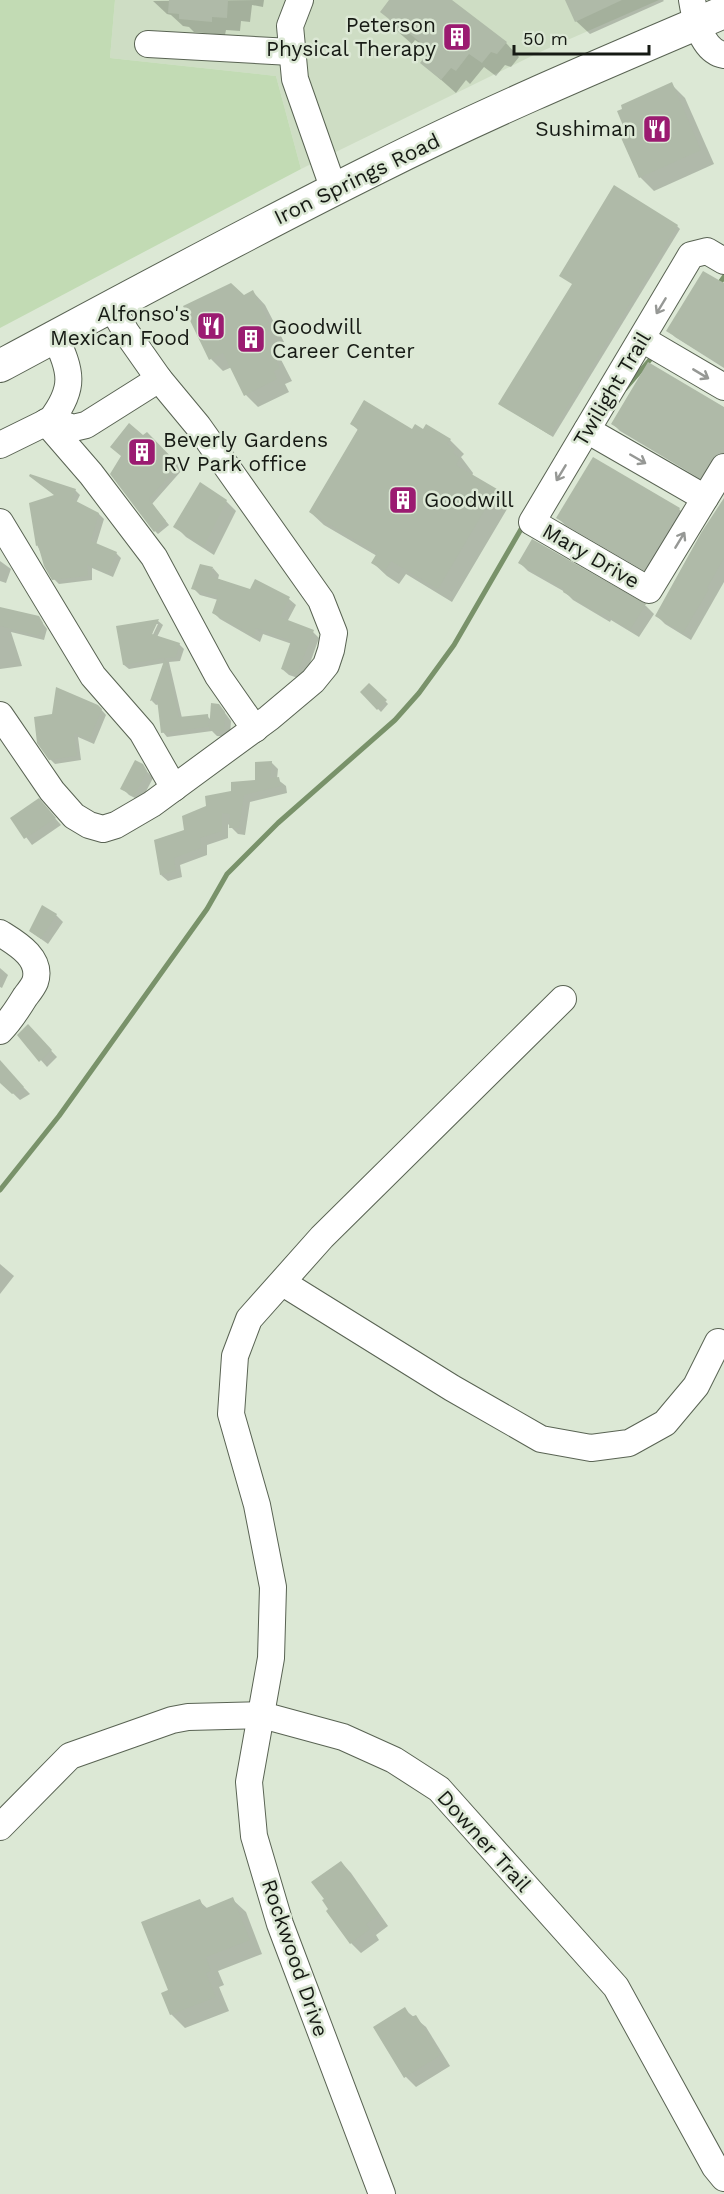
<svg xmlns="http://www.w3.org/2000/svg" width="724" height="2194" font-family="'Work Sans',sans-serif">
  <rect width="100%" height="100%" fill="#dce8d5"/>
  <path fill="#ceddc4" d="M115,0H659L540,52L301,169L276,76L110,58Z"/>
  <path fill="#c2dbb4" d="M0,0H115L110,58L276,76L301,169L0,328Z"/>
  <g fill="#0003" fill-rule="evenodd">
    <path d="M264,0L263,7L252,5L250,22L241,21L240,31L226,30L225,35L194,32L189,27L183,26L171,15L167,14L153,1Z"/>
    <path d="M391,0H450L506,43L519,57L511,67L505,65L496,76L484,67L470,84L466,80L456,93L422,63L431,51L415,40L412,44L388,23L391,20Z"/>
    <path d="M567,0H663L664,1L590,34L576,21Z"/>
    <path d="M671,84L685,98L714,164L654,191L640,177L626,128Z"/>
    <path d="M677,226L680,229L553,437L503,406Z"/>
    <path d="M724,286V368L675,337L668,330Z"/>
    <path d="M253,292L265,305L284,342L274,346L292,381L285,384L289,392L258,407L246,395L232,367L223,371L211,359L244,296Z"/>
    <path d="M724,408V459L707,483L620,431L613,424Z"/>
    <path d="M352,424L412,431L450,440L464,454L461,457L473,473L472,476L496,490L510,504L452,602L406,574L399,584L387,576L373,563L377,556L324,525L310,512L359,431Z"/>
    <path d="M147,434L182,470L152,504L169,525L158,534L155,531L123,456Z"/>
    <path d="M31,476L75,490L80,495L76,503L99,514L104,519L96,545L116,553L121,558L113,577L92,568V580L59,584L54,579L37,545L56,496Z"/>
    <path d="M226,501L236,511L214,555L186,537L175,526Z"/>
    <path d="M724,501V582L691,640L665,624L657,616Z"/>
    <path d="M679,509L686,516L651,575L565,525L558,518Z"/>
    <path d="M532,541L646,606L654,614L639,637L611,620L610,622L573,600L565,592L528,571L520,563Z"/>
    <path d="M0,561L11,569L6,583L0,581Z"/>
    <path d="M213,568L219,575L218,579L251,591L289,599L296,605L287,622L313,632L319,638L304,680L289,675L282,669L292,644L263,634L260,642L220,619L213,612L218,600L200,595L193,588Z"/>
    <path d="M0,609L38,617L47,629L44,640L11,632L22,666L0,669Z"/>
    <path d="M158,621L163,625L157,637L179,644L184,649L180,661L169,662L182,718L207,716L211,720L219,705L231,721L230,737L217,736L212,731L167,737L163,732L160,704L156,705L152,701L164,663L129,669L124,665L118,627ZM155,624H158L150,641Z"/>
    <path d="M369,685L388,704L381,712L362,692Z"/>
    <path d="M98,706L106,715L94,744L78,737L81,760L55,764L50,759Z"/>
    <path d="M271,762L278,769L277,779L286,786L287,793L250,802L245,835L238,834L228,824V838L207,845V855L180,865L182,877L168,881L161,875L186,831L208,807L256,781Z"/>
    <path d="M142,766L153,778L141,801L129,795L122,788Z"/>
    <path d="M45,807L61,825L32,845L12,818Z"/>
    <path d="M56,915L63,922L48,944L30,931Z"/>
    <path d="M0,968L8,975L2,988L0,987Z"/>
    <path d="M28,1026L57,1057L47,1067L19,1035Z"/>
    <path d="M3,1066L30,1094L20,1100L0,1081V1068Z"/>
    <path d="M0,1264L14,1276L0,1294Z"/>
    <path d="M341,1862L351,1873L388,1926L376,1935L379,1940L361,1953L351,1943Z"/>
    <path d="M232,1899L246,1912L262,1954L218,1971L224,1985L219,1987L229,2011L185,2028L171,2014L170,1991L199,1901L208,1909Z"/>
    <path d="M404,2009L426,2027L450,2066L416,2087L406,2077Z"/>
  </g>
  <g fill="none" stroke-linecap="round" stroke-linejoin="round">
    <g stroke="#79926a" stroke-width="5">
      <path d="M717,287L724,277"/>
      <path d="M625,389L654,355"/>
      <path d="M0,1190L59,1116L207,909L227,874L278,823L395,720L419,693L454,645L524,524"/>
    </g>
  </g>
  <g fill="#afbaa8">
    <path d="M169,0H228L227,18L212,17V22L179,19V14L168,13Z"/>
    <path d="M389,0H452L507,42L497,54L491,52L482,63L469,54L456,71L451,68L441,80L420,63L430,50L401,27L397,31L386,23L389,19L380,12Z"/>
    <path d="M565,0H622L575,22Z"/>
    <path d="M672,82L701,150L639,178L618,131L624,128L617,111L622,109L621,105Z"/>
    <path d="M614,185L678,225L550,435L498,404L572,284L559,276Z"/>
    <path d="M703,271L724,283V367L666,331Z"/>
    <path d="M231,283L244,295L253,290L272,329L263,334L280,368L274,371L277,379L244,396L223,353L209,360L183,306Z"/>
    <path d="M648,362L724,407V445L719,453L711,459L700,478L611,424Z"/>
    <path d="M364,400L412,429L415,424L423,429L426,424L451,439L447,444L455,449L453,453L460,458L456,465L497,489L438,589L391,561L385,571L371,563L377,553L309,512L358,429L350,424Z"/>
    <path d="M129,423L143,435L147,432L179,465L149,499L166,521L154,532L110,474L121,456L110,447Z"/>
    <path d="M593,457L680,508L644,570L556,518Z"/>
    <path d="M30,474L76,489L72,499L99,513L91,541L117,552L108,573L87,565L88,576L52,580L44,566L38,545L36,546L29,503L54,495L29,476Z"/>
    <path d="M200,482L227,500L204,546L173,527Z"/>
    <path d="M724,498V558L707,588L709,589L683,633L655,616L701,533Z"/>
    <path d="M532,539L646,604L630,630L603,613L601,615L563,592L564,589L518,563Z"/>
    <path d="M200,564L213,567L210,576L250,589L255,579L290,597L280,617L314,630L297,674L281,669L291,641L256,628L254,636L212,613L218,596L191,589Z"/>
    <path d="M0,607L39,616L43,623L39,636L0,626Z"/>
    <path d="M159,619L152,634L180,643L176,657L166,658L179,717L208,714L209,727L161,733L157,699L150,701L165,658L123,665L116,626Z"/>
    <path d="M369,683L387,700L377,710L360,692Z"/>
    <path d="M56,687L98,705L102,709L89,740L74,733L77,756L49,760L37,743L34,717L52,714Z"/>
    <path d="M211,703L219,704L225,712L224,731L209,730Z"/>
    <path d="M135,760L143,764L147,771L134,796L120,789Z"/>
    <path d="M272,761L270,778L279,777L281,786L244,795L239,828H229L230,814L222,813V831L200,838L201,848L174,858L176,871L160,875L154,840L184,830L182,816L206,806L205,796L231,791V782L255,780V762Z"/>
    <path d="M39,798L56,818L24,839L10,818Z"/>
    <path d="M42,905L57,914L41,939L29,931Z"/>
    <path d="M28,1024L52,1050L39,1062L17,1035Z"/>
    <path d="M0,1060L24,1087L12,1094L0,1083Z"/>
    <path d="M341,1861L379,1915L366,1924L370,1929L350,1944L326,1911L328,1909L322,1900L324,1899L311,1882Z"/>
    <path d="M233,1897L250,1940L206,1957L211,1971L206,1973L216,1997L170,2015L161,1993L168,1990L141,1922L200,1899L204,1909Z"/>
    <path d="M405,2007L411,2017L416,2015L441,2055L404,2078L373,2027Z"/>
  </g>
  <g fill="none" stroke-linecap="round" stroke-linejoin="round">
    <g stroke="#596353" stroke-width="28">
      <g id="minor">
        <path d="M300,0L290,26L295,79L334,190"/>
        <path d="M692,0C695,19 702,51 724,55"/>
        <path d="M148,44L291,52"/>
        <path d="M724,261L707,251L691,255L532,522L649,590L724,467"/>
        <path d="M642,339L724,387"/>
        <path d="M51,420C76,387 71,372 55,336"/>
        <path d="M46,422L91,474L154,557L218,676L255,729"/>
        <path d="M587,430L705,498"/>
        <path d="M0,445L51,420L73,428L86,425L159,379"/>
        <path d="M0,522L93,676L142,732L174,788"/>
        <path d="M0,715L52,791L74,816L89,825L103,829L116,825L152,804L269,718L313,681L326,665L331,650L334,633L321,600L198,426L159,379L126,332L111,306"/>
        <path d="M0,933C16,943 43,958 35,982C33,987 28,993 25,997C17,1010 10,1021 0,1031"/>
        <path d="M283,1283L452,1388L541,1439L591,1448L629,1443L665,1423L696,1386L718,1342"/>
        <path d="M0,1827L70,1756L172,1720L188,1717L262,1715L343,1737L394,1760L439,1789L616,1987L715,2167L724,2178"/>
        <path d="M382,2194L280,1924L254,1836L249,1782L271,1658L273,1587L257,1505L231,1414L235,1356L249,1319L322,1237L563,999"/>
      </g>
    </g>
    <g stroke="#596353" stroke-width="34">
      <path id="major" d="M0,366C125,299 250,231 377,168C490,111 607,62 724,12"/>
    </g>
    <use href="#minor" stroke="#fff" stroke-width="26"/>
    <use href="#major" stroke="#fff" stroke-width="32"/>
  </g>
  <defs><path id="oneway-shaft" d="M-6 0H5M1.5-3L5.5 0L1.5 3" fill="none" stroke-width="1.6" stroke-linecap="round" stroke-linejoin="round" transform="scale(1.5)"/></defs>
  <g stroke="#969895">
    <use href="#oneway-shaft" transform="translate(661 306) rotate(121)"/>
    <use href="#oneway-shaft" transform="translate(701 374) rotate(31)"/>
    <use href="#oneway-shaft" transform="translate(638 459) rotate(30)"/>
    <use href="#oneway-shaft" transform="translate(561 473) rotate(121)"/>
    <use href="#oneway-shaft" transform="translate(680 540) rotate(-59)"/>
  </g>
  <defs>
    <g id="building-square" transform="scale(1.5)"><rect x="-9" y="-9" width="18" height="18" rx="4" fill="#9b1b71" stroke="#dce8d5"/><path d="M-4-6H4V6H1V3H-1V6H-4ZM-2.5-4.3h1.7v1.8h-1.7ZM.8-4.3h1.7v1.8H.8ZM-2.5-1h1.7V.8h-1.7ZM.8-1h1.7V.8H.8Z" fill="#fff"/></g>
    <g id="restaurant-square" transform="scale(1.5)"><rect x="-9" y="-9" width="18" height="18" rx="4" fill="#9b1b71" stroke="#dce8d5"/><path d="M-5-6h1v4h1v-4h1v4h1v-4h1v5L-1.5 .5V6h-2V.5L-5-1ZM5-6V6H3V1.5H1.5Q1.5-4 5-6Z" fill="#fff"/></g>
  </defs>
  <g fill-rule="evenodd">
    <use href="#building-square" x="457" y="37"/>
    <use href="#restaurant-square" x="657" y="129"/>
    <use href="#restaurant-square" x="211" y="326"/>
    <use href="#building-square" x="251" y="339"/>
    <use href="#building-square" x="142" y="452"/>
    <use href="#building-square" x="403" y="500"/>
  </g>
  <g text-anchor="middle" stroke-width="5" stroke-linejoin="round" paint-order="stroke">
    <g font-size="21" fill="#161a14" stroke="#dce8d5" text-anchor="end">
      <text x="436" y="32">Peterson<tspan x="436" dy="24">Physical Therapy</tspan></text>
      <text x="636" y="136">Sushiman</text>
      <text x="190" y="321">Alfonso's<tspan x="190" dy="24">Mexican Food</tspan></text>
      <text x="272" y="334" text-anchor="start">Goodwill<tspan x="272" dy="24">Career Center</tspan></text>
      <text x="163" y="447" text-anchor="start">Beverly Gardens<tspan x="163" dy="24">RV Park office</tspan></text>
      <text x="424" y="507" text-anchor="start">Goodwill</text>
    </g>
    <g font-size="21" fill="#161a14" stroke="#dce8d5">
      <text transform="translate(357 179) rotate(-26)" y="7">Iron Springs Road</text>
      <text transform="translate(612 389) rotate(-59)" y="7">Twilight Trail</text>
      <text transform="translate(591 556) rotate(30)" y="7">Mary Drive</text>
      <text transform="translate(484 1841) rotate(48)" y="7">Downer Trail</text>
      <text transform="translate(295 1958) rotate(71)" y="7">Rockwood Drive</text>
    </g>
  </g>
  <path d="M514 45v9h135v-9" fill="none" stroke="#161a14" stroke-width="3"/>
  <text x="523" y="45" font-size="18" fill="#161a14" stroke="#dce8d5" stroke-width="4.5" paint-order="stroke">50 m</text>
</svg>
